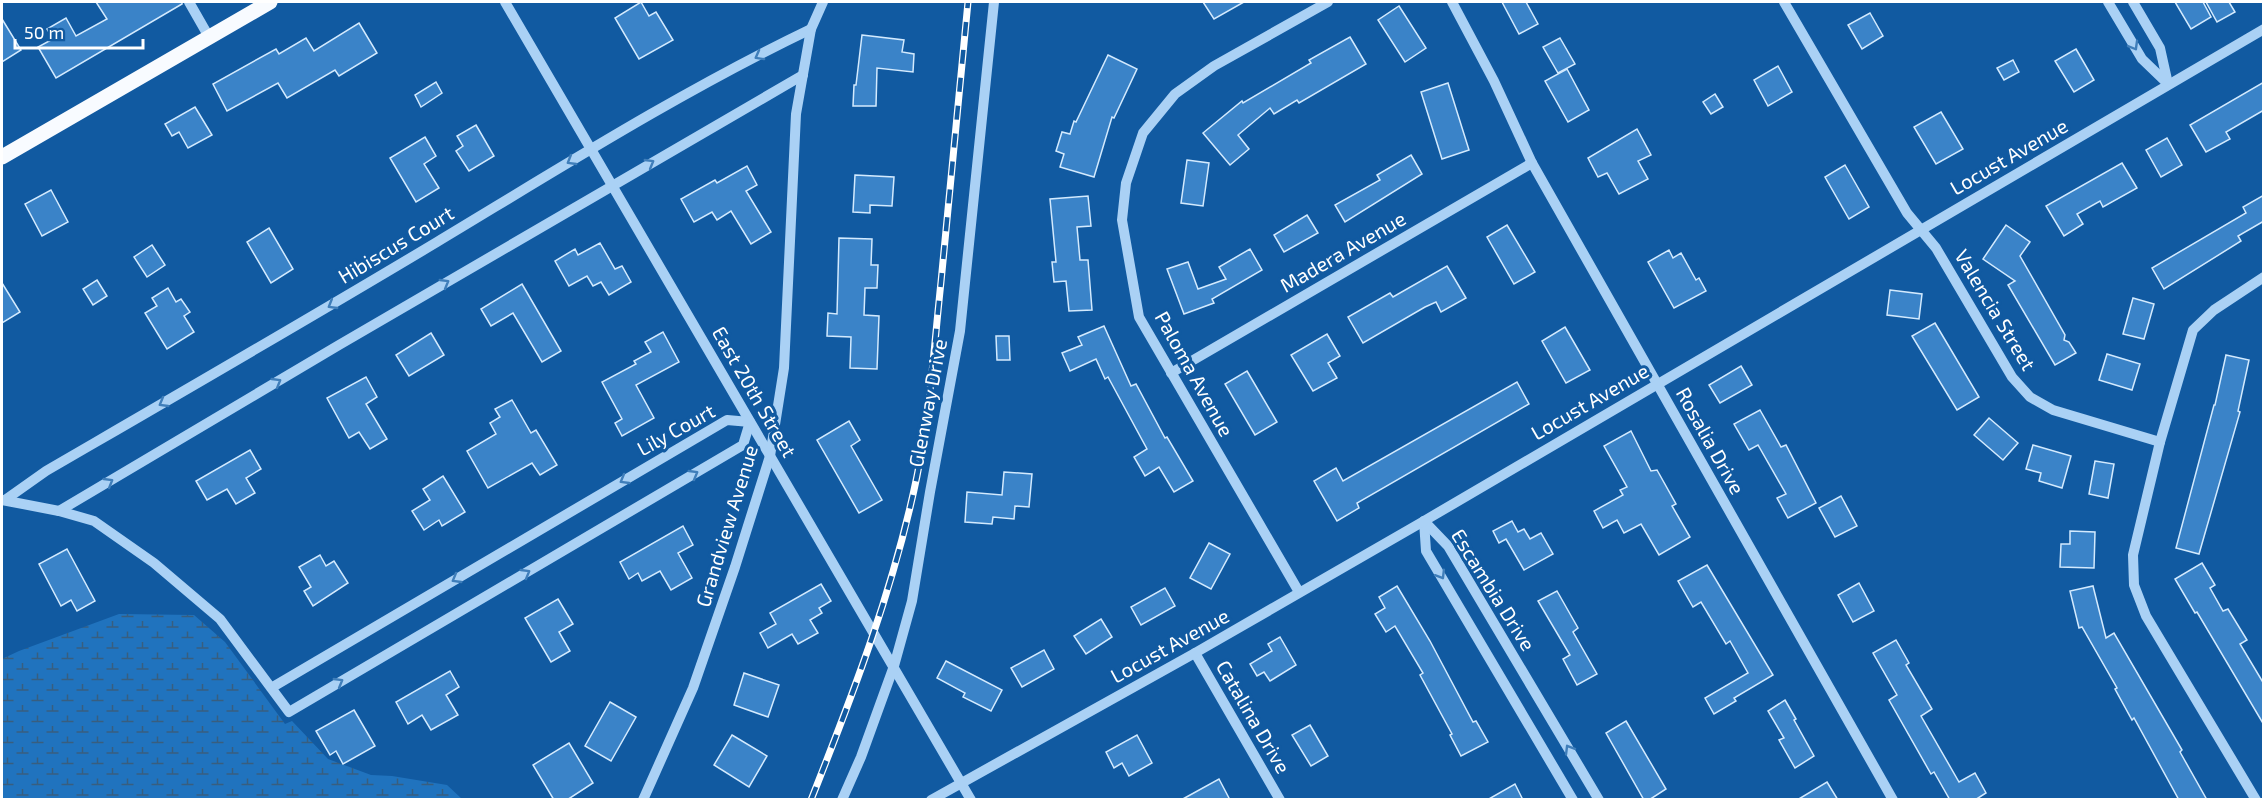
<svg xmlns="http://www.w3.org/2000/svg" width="2265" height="801" font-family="'Exo 2',sans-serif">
  <defs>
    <pattern id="wetland-marsh" width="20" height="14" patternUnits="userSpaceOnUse" patternTransform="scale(1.5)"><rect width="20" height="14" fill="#2073be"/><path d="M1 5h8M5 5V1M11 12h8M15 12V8" fill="none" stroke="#385e7f"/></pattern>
  </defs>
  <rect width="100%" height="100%" fill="#115aa1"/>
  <path fill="url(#wetland-marsh)" d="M119,614L194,615L225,642L285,724L292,721L328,759L371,775L392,776L447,785L462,799H2V659L19,651Z"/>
  <g fill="#3a83c8" stroke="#d3eafe" stroke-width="1.5">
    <path d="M96,2H182V4L56,78L38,47L53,39L47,29L66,18L76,36L107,19Z"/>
    <path d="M641,2L649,16L656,12L673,40L639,59L615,18Z"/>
    <path d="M1203,2H1244L1214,19Z"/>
    <path d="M1502,2H1526L1538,24L1519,34Z"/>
    <path d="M2175,2H2203L2211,17L2191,29Z"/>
    <path d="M2206,2H2229L2235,12L2217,22Z"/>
    <path d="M1399,6L1426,48L1405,62L1378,20Z"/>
    <path d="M1870,13L1883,36L1862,49L1848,25Z"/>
    <path d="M2,19L21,50L2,62Z"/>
    <path d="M359,23L377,53L339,76L335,70L287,98L278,83L227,111L213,84L276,49L279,54L306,38L314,51Z"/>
    <path d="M862,35L904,40L902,52L914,54L913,72L877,68L876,106H853L854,85H856Z"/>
    <path d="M1350,37L1366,64L1299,103L1297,100L1274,114L1270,108L1238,135L1249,149L1230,165L1203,133L1242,101L1243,103L1311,63L1309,60Z"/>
    <path d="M1560,38L1575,64L1558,73L1543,47Z"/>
    <path d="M2076,49L2094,80L2074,92L2055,61Z"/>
    <path d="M1108,55L1137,69L1114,118L1112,117L1094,177L1060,167L1064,154L1056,151L1062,132L1070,134L1074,121L1076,122Z"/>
    <path d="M2013,60L2019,72L2004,80L1997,68Z"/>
    <path d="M1778,66L1792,92L1768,106L1754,80Z"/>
    <path d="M1567,69L1589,110L1568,122L1545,81Z"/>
    <path d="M436,82L442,93L421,107L415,95Z"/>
    <path d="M2264,82V110L2226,132L2230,139L2206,152L2190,125Z"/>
    <path d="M1448,83L1469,150L1442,159L1421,92Z"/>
    <path d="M1715,94L1723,107L1711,114L1703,102Z"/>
    <path d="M195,107L212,135L188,148L179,132L172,136L165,124Z"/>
    <path d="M1941,112L1963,149L1936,164L1914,127Z"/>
    <path d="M476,125L494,156L469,171L456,151L463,146L457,136Z"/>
    <path d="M1637,129L1651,155L1638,161L1648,179L1619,194L1607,173L1598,177L1588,158Z"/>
    <path d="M425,137L436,156L424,164L439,188L416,202L390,158Z"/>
    <path d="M2167,138L2182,165L2161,177L2146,150Z"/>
    <path d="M1411,155L1422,174L1345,222L1335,205L1380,180L1377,175Z"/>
    <path d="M1187,160L1209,163L1203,206L1181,203Z"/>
    <path d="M2122,163L2137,188L2103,207L2100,201L2077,214L2083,224L2064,236L2046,206Z"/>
    <path d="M1845,165L1869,207L1849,219L1825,177Z"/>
    <path d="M747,166L757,185L746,191L771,232L751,244L731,211L717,220L712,212L694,222L681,199L715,180L717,183Z"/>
    <path d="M855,175L894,177L892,206L870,205V213L853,212Z"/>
    <path d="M51,190L68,222L42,236L25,204Z"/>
    <path d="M2264,195V221L2238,236L2241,241L2164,289L2152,268L2246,213L2243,207Z"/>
    <path d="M1088,196L1091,226L1077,227L1080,260H1088L1092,310L1069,311L1066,281L1054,282L1052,262H1056L1050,199Z"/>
    <path d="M1307,215L1318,233L1284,252L1274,235Z"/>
    <path d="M1507,225L1535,272L1514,284L1487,237Z"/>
    <path d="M2006,225L2030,242L2020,256L2065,335L2064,340L2069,342L2076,353L2055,365L2008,285L2015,281L1983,259Z"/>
    <path d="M269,228L293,269L271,283L247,242Z"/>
    <path d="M839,238L872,239L871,265H878L877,288H865L864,315L879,316L877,369L850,368L851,337L827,336L828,313L837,314Z"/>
    <path d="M600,243L615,269L622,266L631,282L609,295L601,282L593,286L587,276L569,286L555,261L575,249L578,255Z"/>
    <path d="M152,245L165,265L147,277L134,257Z"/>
    <path d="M1250,249L1262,270L1212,299L1214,303L1184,314L1167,269L1188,262L1198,289L1226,279L1219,267Z"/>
    <path d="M1669,250L1673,258L1681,253L1696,280L1699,278L1706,291L1674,308L1648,262Z"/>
    <path d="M1447,266L1466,298L1441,312L1436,302L1425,307L1363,343L1348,317L1390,293L1393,297Z"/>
    <path d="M97,280L107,296L93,305L83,289Z"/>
    <path d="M2,283L20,312L2,323Z"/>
    <path d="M522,284L561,351L542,362L513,313L491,326L481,309Z"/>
    <path d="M168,288L176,302L181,299L190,312L184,316L194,332L167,349L145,313L157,306L152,298Z"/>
    <path d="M1890,290L1922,294L1919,319L1887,315Z"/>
    <path d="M2133,298L2154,304L2144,339L2123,334Z"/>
    <path d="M1935,323L1979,397L1957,410L1912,336Z"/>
    <path d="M1104,326L1131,386L1136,384L1165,438L1167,437L1193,481L1174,492L1159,467L1145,476L1134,457L1147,449L1108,377L1105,379L1096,359L1070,371L1062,353L1082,345L1078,337Z"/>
    <path d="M1565,327L1590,370L1566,383L1542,341Z"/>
    <path d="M663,332L679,362L636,385L654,418L622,436L615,423L622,419L602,382L636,364L634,361L651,352L645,342Z"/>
    <path d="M431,333L444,355L409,376L396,355Z"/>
    <path d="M1327,334L1340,356L1328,363L1337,378L1313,391L1291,355Z"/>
    <path d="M996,336H1009L1010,360H997Z"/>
    <path d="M2107,354L2140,364L2132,390L2099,380Z"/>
    <path d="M2226,355L2249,360L2238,411L2240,412L2199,554L2176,548L2214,405H2215Z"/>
    <path d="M1741,366L1752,385L1720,403L1709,385Z"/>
    <path d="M1247,371L1277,422L1255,435L1225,384Z"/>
    <path d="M366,377L377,397L366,404L387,439L370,449L359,432L349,438L327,398Z"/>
    <path d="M1517,382L1529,404L1357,503L1359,508L1337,521L1314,481L1336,468L1343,481Z"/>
    <path d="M512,400L531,433L536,430L557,465L540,475L532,463L488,488L467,451L496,434L490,423L500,417L495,409Z"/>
    <path d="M1760,410L1781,447L1786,445L1816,503L1788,518L1777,498L1786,494L1758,445L1749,450L1734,424Z"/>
    <path d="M1989,418L2018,443L2003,460L1974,435Z"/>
    <path d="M849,421L860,440L851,446L882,500L859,513L817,440Z"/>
    <path d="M1631,431L1651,471L1657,470L1676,504L1672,506L1690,537L1659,555L1641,524L1624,533L1617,520L1603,528L1594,511L1623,495L1620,490L1627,487L1604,446Z"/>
    <path d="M2033,445L2071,456L2062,488L2039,481L2041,473L2026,469Z"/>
    <path d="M250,450L261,469L246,478L255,493L236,504L227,489L207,500L196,481Z"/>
    <path d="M2095,461L2114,464L2108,498L2089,494Z"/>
    <path d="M1004,472L1032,474L1029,507L1015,506L1014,519L993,517L992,524L965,522L967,492L1002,495Z"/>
    <path d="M443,476L465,512L442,526L439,520L424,530L412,511L430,500L423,489Z"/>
    <path d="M1841,496L1857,526L1835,537L1819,508Z"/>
    <path d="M1512,521L1518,532L1524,529L1530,539L1541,533L1553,554L1524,570L1506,539L1499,543L1493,531Z"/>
    <path d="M683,526L693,545L678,553L692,578L671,590L660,571L642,581L638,573L629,579L620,562Z"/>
    <path d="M2070,531L2095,532L2094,568L2060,567L2061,544H2070Z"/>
    <path d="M1209,543L1230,554L1211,589L1190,578Z"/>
    <path d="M67,549L95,601L77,611L71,600L61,606L39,564Z"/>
    <path d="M320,555L326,566L334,561L348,583L313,606L304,591L311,587L299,567Z"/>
    <path d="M2202,563L2215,585L2210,588L2223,611L2228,609L2247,640L2240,644L2264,684V725L2197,612L2195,613L2175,579Z"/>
    <path d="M1707,565L1773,675L1734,698L1736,701L1714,714L1705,698L1748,673L1730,641L1726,644L1701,602L1693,607L1678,581Z"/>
    <path d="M1859,583L1874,611L1853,622L1838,595Z"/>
    <path d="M821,584L831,601L819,608L822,613L810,620L818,633L798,644L792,634L768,648L760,633L776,624L770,613Z"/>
    <path d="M1397,586L1430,641L1473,722L1476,721L1488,742L1461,756L1450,735L1452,734L1420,675L1423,673L1395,626L1386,632L1375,614L1385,608L1379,597Z"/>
    <path d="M2093,586L2106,638L2114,633L2182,750L2180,752L2207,800H2179L2134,718L2132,720L2115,689L2117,688L2082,627L2079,628L2070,591Z"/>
    <path d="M1165,588L1175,606L1141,625L1131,607Z"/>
    <path d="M1557,591L1578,628L1573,632L1597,674L1577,685L1563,659L1570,655L1538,601Z"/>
    <path d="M558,599L573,624L559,632L570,651L551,662L525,618Z"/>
    <path d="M1101,619L1112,637L1086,654L1074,636Z"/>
    <path d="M1280,637L1296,665L1270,681L1264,672L1257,676L1250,664L1272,651L1268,644Z"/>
    <path d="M1896,640L1909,663L1906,665L1932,709L1921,716L1959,782L1975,773L1986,793L1975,800H1950L1934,772L1931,774L1889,700L1897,695L1873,653Z"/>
    <path d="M1044,650L1054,669L1022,687L1011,668Z"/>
    <path d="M946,661L1002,690L991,711L963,697L965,693L937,678Z"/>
    <path d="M450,671L459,687L446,695L458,715L431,730L422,715L408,724L396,702Z"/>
    <path d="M744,673L779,685L768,717L734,705Z"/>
    <path d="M1785,700L1796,719L1794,720L1814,756L1795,768L1779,740L1784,738L1768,711Z"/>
    <path d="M610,702L636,717L611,761L585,746Z"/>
    <path d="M354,710L375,746L343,764L336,751L330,755L316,731Z"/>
    <path d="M1626,721L1666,789L1649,800H1644L1606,733Z"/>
    <path d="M1310,725L1328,756L1311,766L1292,735Z"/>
    <path d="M732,735L767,756L749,787L714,765Z"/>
    <path d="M1137,735L1152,763L1129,776L1122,763L1114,768L1106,752Z"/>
    <path d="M569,743L593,783L567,800H554L533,765Z"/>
    <path d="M1219,779L1230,800H1181Z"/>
    <path d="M1827,782L1838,800H1797Z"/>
    <path d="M1515,784L1523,800H1487Z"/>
  </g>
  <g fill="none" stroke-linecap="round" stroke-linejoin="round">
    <g stroke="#aad1f5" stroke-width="10">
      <path d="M189,2L209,37"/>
      <path d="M505,2L971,800"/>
      <path d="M1452,2L1494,81L1532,163L1893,800"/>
      <path d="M1784,2L1907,213L1936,248L2012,377L2030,397L2053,410L2160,442"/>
      <path d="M2108,2L2142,59L2168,84"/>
      <path d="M2133,2L2160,48L2168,84"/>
      <path d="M1171,373L1532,163"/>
      <path d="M2,500L59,511L94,521L154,563L220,619L289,712L743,445L750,422L727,420L271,688"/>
      <path d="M5,500L46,471C177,395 307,320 437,242C560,168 682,91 811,29"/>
      <path d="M59,511L339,345L803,75"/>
      <path d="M1424,521L1448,546L1599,800"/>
      <path d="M1424,521L1426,551L1573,800"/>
      <path d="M1299,592L1139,317L1122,220L1126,183L1143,133L1175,94L1214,66L1328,2"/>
      <path d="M1195,653L1280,800"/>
      <path d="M643,800L693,688L735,567L770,456L784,368L796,114L811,29L823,2"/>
      <path d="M842,800L861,757L894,666L912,601L930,492L960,331L994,2"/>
      <path d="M931,800L1195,653L1424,521L2264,29"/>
      <path d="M2256,800L2146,616L2134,585L2133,555L2160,442L2193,330L2214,310L2264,277"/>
    </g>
    <path stroke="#f8fbff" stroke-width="15" d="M2,157L270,2"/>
    <g stroke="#fff" stroke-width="7">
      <path id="rail" d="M811,800C853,694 894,588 917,476C930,412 934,347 941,282C950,189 959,95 968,2"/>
    </g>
    <use href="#rail" stroke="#115aa1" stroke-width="4.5" stroke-dasharray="14" stroke-linecap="butt"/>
  </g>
  <defs><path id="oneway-chevron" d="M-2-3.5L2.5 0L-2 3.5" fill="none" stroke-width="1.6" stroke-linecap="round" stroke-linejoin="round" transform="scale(1.5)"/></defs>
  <g stroke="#3f7eba">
    <use href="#oneway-chevron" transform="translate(2134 46) rotate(60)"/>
    <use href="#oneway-chevron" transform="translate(759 56) rotate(151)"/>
    <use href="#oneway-chevron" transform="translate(571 161) rotate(149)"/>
    <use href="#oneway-chevron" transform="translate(650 163) rotate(-30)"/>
    <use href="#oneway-chevron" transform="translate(445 283) rotate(-30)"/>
    <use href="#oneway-chevron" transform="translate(332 305) rotate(149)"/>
    <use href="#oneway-chevron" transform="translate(277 382) rotate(-31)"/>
    <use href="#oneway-chevron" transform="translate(163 403) rotate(150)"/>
    <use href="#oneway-chevron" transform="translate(694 474) rotate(-30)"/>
    <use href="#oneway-chevron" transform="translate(624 480) rotate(150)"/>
    <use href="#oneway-chevron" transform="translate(109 482) rotate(-31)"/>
    <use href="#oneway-chevron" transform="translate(526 573) rotate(-30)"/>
    <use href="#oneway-chevron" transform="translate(1441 575) rotate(59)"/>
    <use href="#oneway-chevron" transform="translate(456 579) rotate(150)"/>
    <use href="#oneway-chevron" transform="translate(339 682) rotate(-30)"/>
    <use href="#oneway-chevron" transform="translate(1569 749) rotate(-121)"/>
  </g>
  <g text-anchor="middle" stroke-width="6" stroke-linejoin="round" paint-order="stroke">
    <g font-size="20" fill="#fff" stroke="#115aa1">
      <text transform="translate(2009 157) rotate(-30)" y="7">Locust Avenue</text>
      <text transform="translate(396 245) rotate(-31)" y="7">Hibiscus Court</text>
      <text transform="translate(1343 252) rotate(-30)" y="7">Madera Avenue</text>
      <text transform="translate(1995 310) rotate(59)" y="7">Valencia Street</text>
      <text transform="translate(1194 374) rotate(61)" y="7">Paloma Avenue</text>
      <text transform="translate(754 392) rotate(60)" y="7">East 20th Street</text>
      <text transform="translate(1590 402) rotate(-30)" y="7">Locust Avenue</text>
      <text transform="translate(928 403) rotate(-79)" y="7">Glenway Drive</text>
      <text transform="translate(676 430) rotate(-29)" y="7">Lily Court</text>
      <text transform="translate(1710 441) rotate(61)" y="7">Rosalia Drive</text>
      <text transform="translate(727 526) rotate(-73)" y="7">Grandview Avenue</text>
      <text transform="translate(1493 590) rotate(58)" y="7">Escambia Drive</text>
      <text transform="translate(1170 646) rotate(-29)" y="7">Locust Avenue</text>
      <text transform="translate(1253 717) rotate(60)" y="7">Catalina Drive</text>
    </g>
  </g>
  <rect width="2265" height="801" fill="none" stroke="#ffffff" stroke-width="6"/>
  <path d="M15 39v9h128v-9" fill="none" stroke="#ffffff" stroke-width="3"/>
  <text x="24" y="39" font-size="18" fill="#ffffff" stroke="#115aa1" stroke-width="4.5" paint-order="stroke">50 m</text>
</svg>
